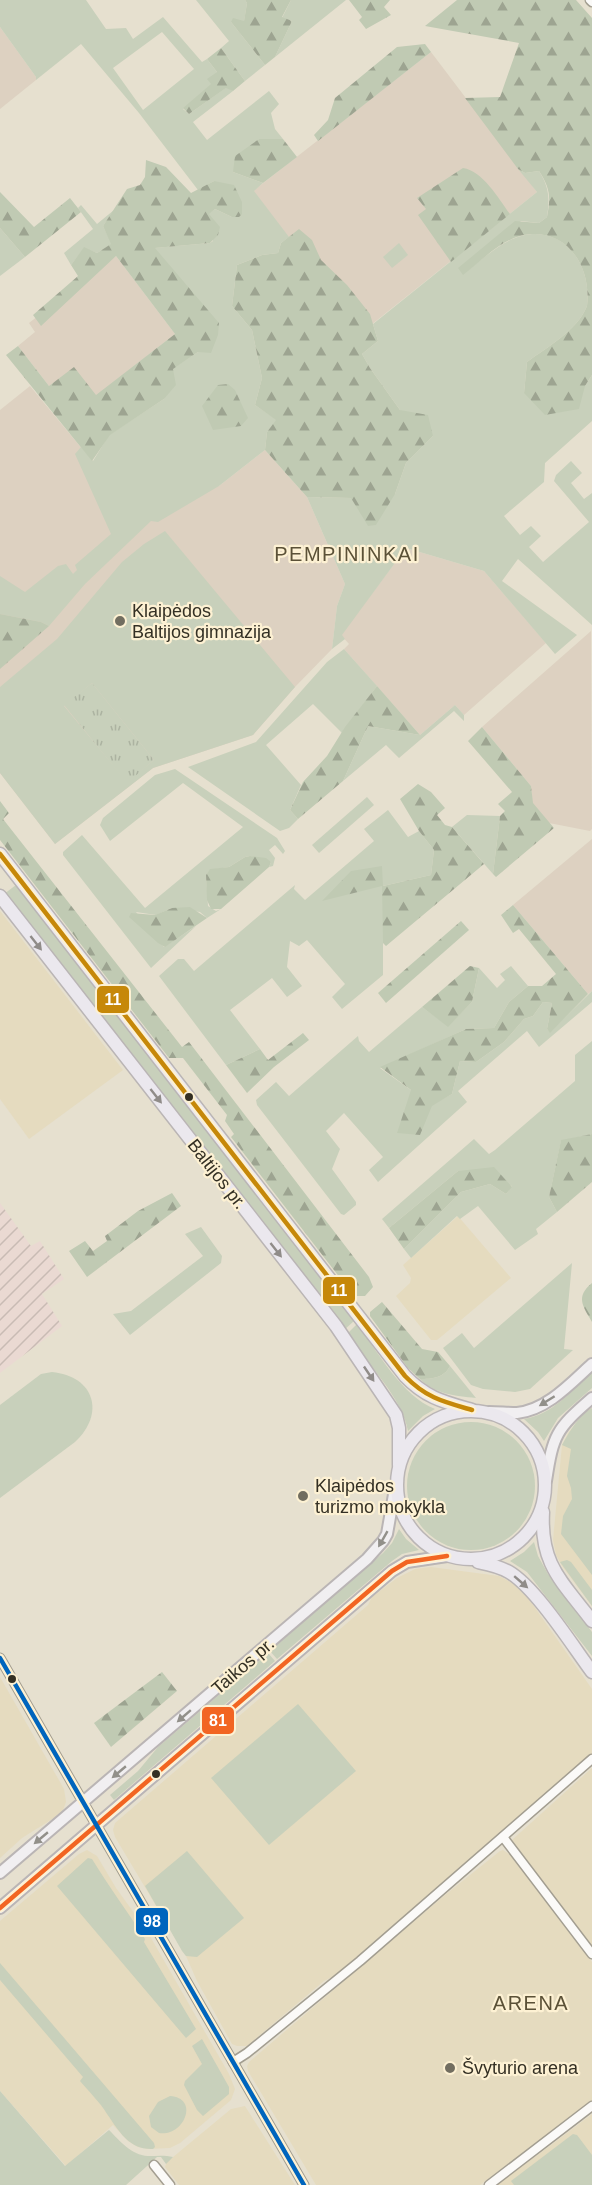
<svg xmlns="http://www.w3.org/2000/svg" width="592" height="2185" font-family="Arial,sans-serif">
  <defs>
    <pattern id="industrial-furrows" width="10" height="10" patternUnits="userSpaceOnUse" patternTransform="scale(1.5)"><rect width="10" height="10" fill="#ead9d2"/><path d="M-1 1l2-2M0 10L10 0M9 11l2-2" fill="none" stroke="#c9bbb4"/></pattern>
    <pattern id="forest-firs" width="22" height="20" patternUnits="userSpaceOnUse" patternTransform="scale(1.5)"><rect width="22" height="20" fill="#c0cab3"/><path d="M5 1l3.5 6h-7zM16 11l3.5 6h-7z" fill="#9da491"/></pattern>
    <pattern id="park-tufts" width="24" height="20" patternUnits="userSpaceOnUse" patternTransform="scale(1.5)"><rect width="24" height="20" fill="#c8d0bb"/><path d="M3 7l-1-3M5 7V3M7 7l1-3M15 17l-1-3M17 17v-4M19 17l1-3" fill="none" stroke="#acb3a1"/></pattern>
  </defs>
  <rect width="100%" height="100%" fill="#e6e0cf"/>
  <g fill="#e5dbbf">
    <path d="M0,911L123,1070L29,1139L0,1099Z"/>
    <path d="M458,1216L511,1278L442,1336L437,1340H431L396,1296L410,1283L411,1278L403,1265Z"/>
    <path d="M592,1408V1606L562,1566L556,1555L553,1540L562,1445L568,1433L587,1410Z"/>
    <path d="M431,1567L499,1576L514,1584L526,1595L592,1689V1755L340,1973L324,1981L247,2046H237L232,2044L197,1981L186,1956L115,1837L113,1830L115,1823L368,1605L372,1597L397,1578L415,1569Z"/>
    <path d="M0,1677L64,1789L66,1802L62,1813L22,1838L0,1858Z"/>
    <path d="M592,1768V1948L512,1840Z"/>
    <path d="M87,1850L97,1856L116,1888L147,1931L229,2074L235,2089L231,2100L180,2143L170,2148L149,2149L138,2147L128,2141L113,2125L66,2166L0,2091V1921L79,1854Z"/>
    <path d="M503,1850L509,1854L592,1962V2101L480,2185H316L248,2071L247,2066L249,2062L445,1895L500,1851Z"/>
    <path d="M245,2106L295,2185H179L165,2167L167,2162L231,2109Z"/>
    <path d="M592,2114V2185H497L555,2142Z"/>
  </g>
  <path fill="url(#industrial-furrows)" d="M0,1203L31,1246L40,1241L64,1279L42,1294L62,1326L0,1373Z"/>
  <g fill="#ddd1c1">
    <path d="M0,27L36,77V80L0,109Z"/>
    <path d="M431,52L537,192L361,333L253,191Z"/>
    <path d="M116,256L175,334L96,396L49,386L18,346L35,332L29,323Z"/>
    <path d="M30,386L103,474L219,486L265,450L307,497L345,584L337,606L332,649L295,687L253,735L153,768L55,844L0,773V410Z"/>
    <path d="M406,548L484,571L546,643L464,715L455,705L420,735L344,649L349,644L341,635Z"/>
    <path d="M591,631L592,829L590,831L549,823L532,803L531,786L482,727Z"/>
    <path d="M592,839V991L588,994L513,905Z"/>
  </g>
  <g fill="#c8d0bb" fill-rule="evenodd">
    <path d="M0,0H86L106,29L126,28L133,39L163,17L202,62L207,59L217,72L212,84L183,109L189,114L227,87L233,91L193,122L207,140L269,91L279,104L271,113L275,129L283,139H259L233,172L263,183L254,191L289,237L281,243L278,253L262,255L237,265L232,306L252,330L262,378L255,405L277,420L267,432L265,450L219,486L158,522L151,521L85,584L49,626L41,622L0,614V576L25,592L58,566L66,564L73,574L77,570L75,565L111,534L75,454L81,447L93,461L109,435L164,399L172,369L198,352L218,323L154,248L210,243L213,241L208,214L215,209L232,217L214,181L198,190L139,113L81,44L36,80V77L0,27ZM162,32L194,69L143,110L113,68Z"/>
    <path d="M196,0H245L247,3L244,22H231L265,65L245,81L221,48L229,41Z"/>
    <path d="M291,0H346L275,57L292,21L282,18Z"/>
    <path d="M518,169L525,173L539,171C549,187 550,198 547,217L539,223L521,221L463,274C481,261 499,242 521,236C563,225 592,263 587,306C577,331 547,347 527,362L524,393L585,386L592,375V421L545,463L544,482L504,516L520,535L531,526L541,536L529,547L543,562L589,522L554,481L556,475L571,461L582,473L571,483L584,499L592,493V625L518,559L502,581L577,635L555,654L484,571L406,548L342,635L345,639L332,649L337,606L345,584L307,497L351,498L395,494L406,463L433,436L400,410L370,368L362,354L378,341L373,324L537,192Z"/>
    <path d="M81,205L97,224L114,210L103,226L112,244L97,253L84,248L71,265L64,253L93,229L78,208Z"/>
    <path d="M0,228L25,257L0,276Z"/>
    <path d="M399,243L408,255L392,268L383,257Z"/>
    <path d="M165,531L295,687L253,735L153,768L55,844L0,773V687L57,639L122,562L144,544ZM92,683L154,760L127,782L64,706Z"/>
    <path d="M344,649L377,686L342,733L313,704L266,745L301,785L290,810L298,819L289,828L280,831L188,767L256,742L327,662Z"/>
    <path d="M455,705L464,715V721L454,711L399,758L386,745L343,781L368,726L420,735Z"/>
    <path d="M175,769L277,838L285,851L283,854L275,845L269,850L275,858L273,866L269,867L271,862L250,856L245,857L229,867L210,870L206,875L208,906L216,911L221,909L207,918L200,912L172,908L156,915L136,912L164,947L196,926L151,968L63,855V852L82,835L145,908L243,827L183,783L110,841L100,825L103,818L155,775Z"/>
    <path d="M367,797L374,805L319,853L312,845Z"/>
    <path d="M388,810L408,837L419,831L434,850L431,875L383,886V975L342,1009L332,997L345,984L307,940L299,946L290,941L287,967L302,986L287,997L272,978L230,1010L260,1049L226,1065L159,976L178,959H184L194,971L295,885L294,889L305,900L374,841L364,829Z"/>
    <path d="M467,815L500,816L493,874L452,827Z"/>
    <path d="M16,885L354,1321L343,1331L4,894Z"/>
    <path d="M511,966L528,986L509,1002L494,1028L466,1029L380,1068L432,1105L452,1094L460,1061L476,1062L504,1042L524,1019L533,1016L543,1002L552,1003L547,1029L550,1032L592,991V1002L539,1047L527,1031L458,1091L467,1102L378,1182L369,1170L383,1157L344,1113L326,1131L340,1149L332,1169L356,1202V1205L344,1215L341,1214L257,1105L256,1100L276,1082L289,1096L358,1036L359,1041L369,1052L422,1007L448,1026L472,1002L479,968L497,988L505,980L500,974Z"/>
    <path d="M592,1041V1134L561,1141L549,1197L557,1212L536,1229L538,1234L515,1250L478,1206L460,1219L457,1216L411,1258L404,1249L461,1192L490,1184L506,1194L512,1186L458,1171L389,1228L382,1219L474,1139L489,1154L495,1150L575,1081V1055Z"/>
    <path d="M201,1227L222,1256L221,1263L130,1335L113,1314L131,1311L203,1256L185,1234Z"/>
    <path d="M572,1263L564,1349L573,1350L530,1389L515,1392L483,1389L471,1385L443,1348L462,1333L474,1348Z"/>
    <path d="M357,1324C377,1351 403,1397 435,1409L423,1416L408,1431C403,1399 366,1361 346,1335Z"/>
    <path d="M450,1366L476,1398C455,1396 435,1394 420,1379C432,1379 444,1378 450,1366Z"/>
    <path d="M52,1372C94,1376 106,1413 75,1442L0,1498V1405L41,1374Z"/>
    <path d="M592,1373V1388L558,1418L544,1441L538,1432L524,1419C552,1415 572,1390 592,1373Z"/>
    <path d="M592,1408V1575L561,1534L563,1516L572,1499L571,1488L567,1476L571,1449L562,1445C569,1432 579,1415 592,1408Z"/>
    <circle cx="471" cy="1486" r="64"/>
    <path d="M399,1529L406,1539L419,1550L402,1554L392,1561L277,1659L270,1651L383,1553L392,1543Z"/>
    <path d="M534,1542L538,1556L548,1574L592,1632V1656L527,1572L510,1561L524,1552Z"/>
    <path d="M567,1560L571,1562L592,1590V1606L560,1562Z"/>
    <path d="M268,1653L275,1661L114,1800L110,1795L138,1771L158,1747Z"/>
    <path d="M298,1704L356,1771L269,1845L211,1778Z"/>
    <path d="M187,1851L244,1918L197,1957L186,1956L182,1951L145,1886Z"/>
    <path d="M88,1858L92,1859C109,1887 128,1912 145,1939L144,1942L196,2029L186,2038L57,1886Z"/>
    <path d="M0,1963L154,2143L155,2147L153,2149C129,2150 119,2131 107,2114C100,2102 89,2092 80,2081L83,2077L0,1980Z"/>
    <path d="M202,2039L229,2087V2094L203,2116L197,2110L184,2085L185,2081L202,2064L192,2046Z"/>
    <path d="M0,2091L65,2166L109,2130C120,2141 131,2155 148,2156C157,2156 165,2155 173,2157L166,2164L161,2157H157L126,2185H0Z"/>
    <path d="M170,2096C200,2098 184,2137 159,2133L151,2127L149,2116L158,2102Z"/>
    <path d="M573,2134L577,2135L592,2155V2185H514L511,2181Z"/>
  </g>
  <g fill="url(#forest-firs)">
    <path d="M245,0H291L282,17L292,21L275,57L265,65L231,22L233,18L244,21L247,3Z"/>
    <path d="M349,0H390L384,7L391,15L366,29L359,20L362,17Z"/>
    <path d="M457,0H576L592,18V375L585,386L579,409L545,415L524,393L527,362C547,347 577,331 587,306C592,263 563,225 520,236C499,242 481,261 463,275L458,268L515,221L539,223L547,217C551,197 550,188 539,171L525,173L518,169L465,98L500,97L519,43L425,26Z"/>
    <path d="M425,44L431,52L318,141L314,135L328,120L335,98L397,47Z"/>
    <path d="M221,48L245,81L233,91L226,88L189,114L183,108L211,84L207,79L217,72L207,59Z"/>
    <path d="M259,139H283L297,157L263,183L233,172L235,156Z"/>
    <path d="M146,160L166,167L191,193L214,181L234,185L242,202V214L239,217H232L215,209L209,214L220,227L218,235L210,243L155,248L219,323L218,335L211,353L198,352L173,369L176,385L164,399L110,435L92,461L6,355L18,346L49,386L74,367L96,395L175,334L116,256L41,326L33,315L78,276L71,265L84,247L97,253L111,244L103,226L127,189L140,185L145,177Z"/>
    <path d="M463,168C483,171 498,198 510,214L451,262L418,215L426,209L417,198Z"/>
    <path d="M0,192L34,227L70,198L81,212L25,257L0,228Z"/>
    <path d="M299,229L312,240L321,260L347,285L370,314L378,341L362,354L370,368L400,410L428,415L433,436L406,463L395,494L376,525L368,526L351,498L307,497L265,450L267,432L276,420L255,405L262,378L252,330L232,306L237,265L262,255L278,253L281,243Z"/>
    <path d="M228,384L235,390L248,418L241,426L213,430L202,406L218,385Z"/>
    <path d="M0,614L41,622L49,626L0,669Z"/>
    <path d="M377,686L420,735L368,726L343,781L298,819L290,810L303,782L327,756L345,727Z"/>
    <path d="M482,727L531,786L533,803L554,828L496,877L493,874L500,816L505,811L498,804L512,792L468,741Z"/>
    <path d="M418,784L431,792L445,808L437,815L445,825L452,827L484,864L386,946L383,943L382,886L322,901L351,871L382,866L383,886L431,875L434,850L419,831L400,799Z"/>
    <path d="M0,801L9,813L3,819L182,1047L189,1042L369,1277L373,1287L365,1296H354L231,1137L234,1134L225,1121L227,1115L183,1058H169L0,840Z"/>
    <path d="M250,856L266,858L271,862L269,867L221,909H211L207,900L206,875L210,869L229,867L245,857Z"/>
    <path d="M513,905L588,994L550,1033L547,1029L552,1003L543,1002L533,1016L524,1019L504,1042L476,1062L460,1061L452,1094L432,1106L420,1135L397,1133L411,1090L380,1067L466,1029L494,1028L509,1002L528,986H542L556,974L519,929L513,933L501,915Z"/>
    <path d="M190,907L207,918L165,947L158,943L129,917L131,913L155,915L172,908Z"/>
    <path d="M461,921L469,930L386,1003L378,993Z"/>
    <path d="M470,966L479,968L472,1002L448,1027L422,1007Z"/>
    <path d="M303,1033L309,1040L274,1067L247,1093L226,1065L260,1049L268,1060Z"/>
    <path d="M592,1134V1182L557,1212L549,1197L561,1140Z"/>
    <path d="M494,1167L512,1187L506,1194L490,1184L461,1192L404,1249L389,1228L458,1171Z"/>
    <path d="M172,1193L181,1206L87,1277L69,1251L85,1241L93,1251L107,1241L105,1236L138,1211Z"/>
    <path d="M592,1283V1322C583,1306 575,1297 592,1283Z"/>
    <path d="M382,1302L422,1349L438,1352L450,1366C444,1378 432,1379 420,1379L408,1368L370,1316V1312Z"/>
    <path d="M162,1672L177,1691L111,1747L94,1723Z"/>
  </g>
  <path fill="url(#park-tufts)" d="M92,683L154,760L127,783L64,705Z"/>
  <g fill="none" stroke-linecap="round" stroke-linejoin="round">
    <g stroke="#a39e91" stroke-width="11">
      <g id="minor">
        <path d="M590,0L592,2"/>
        <path d="M0,1658L304,2185"/>
        <path d="M503,1837L592,1954"/>
        <path d="M233,2062L247,2053L360,1961L592,1759"/>
        <path d="M154,2165L170,2185"/>
        <path d="M489,2185L592,2106"/>
      </g>
    </g>
    <g stroke="#bab5b5" stroke-width="14">
      <g id="major">
        <path d="M489,1412C498,1412 508,1413 517,1413C547,1410 571,1383 592,1364"/>
        <path d="M546,1481C553,1435 556,1429 592,1398"/>
        <path d="M0,1873L367,1559L383,1541L387,1534L396,1483"/>
        <path d="M0,1908L392,1571L407,1562L447,1556"/>
      </g>
    </g>
    <g stroke="#bab5b5" stroke-width="15">
      <g id="highway">
        <path d="M0,854L405,1376C426,1398 444,1402 472,1410"/>
        <path d="M0,896L336,1326L396,1415L399,1428V1465"/>
        <circle cx="471" cy="1485" r="74"/>
        <path d="M543,1512C540,1565 562,1581 592,1621"/>
        <path d="M478,1562C488,1564 499,1566 509,1572C536,1588 572,1645 592,1672"/>
      </g>
    </g>
    <use href="#minor" stroke="#fbfaf8" stroke-width="8"/>
    <use href="#major" stroke="#f1eff1" stroke-width="10"/>
    <use href="#highway" stroke="#ebe8ee" stroke-width="12"/>
    <g stroke="#fdf1d3" stroke-width="9">
      <path id="bus-1" d="M0,1908L392,1571L407,1562L447,1556"/>
    </g>
    <g stroke="#fdf1d3" stroke-width="9">
      <path id="bus-2" d="M0,854L405,1376C426,1398 444,1402 472,1410"/>
    </g>
    <g stroke="#fdf1d3" stroke-width="9">
      <path id="bus-3" d="M0,1658L304,2185"/>
    </g>
    <use href="#bus-1" stroke="#f26522" stroke-width="4.5"/>
    <use href="#bus-2" stroke="#c68809" stroke-width="4.5"/>
    <use href="#bus-3" stroke="#0065bd" stroke-width="4.5"/>
  </g>
  <defs><path id="oneway-solid" d="M-6-.8H1V-3.2L6.5 0L1 3.2V.8H-6Z" transform="scale(1.5)"/></defs>
  <g fill="#908c89">
    <use href="#oneway-solid" transform="translate(36 943) rotate(52)"/>
    <use href="#oneway-solid" transform="translate(156 1096) rotate(52)"/>
    <use href="#oneway-solid" transform="translate(276 1250) rotate(52)"/>
    <use href="#oneway-solid" transform="translate(369 1374) rotate(56)"/>
    <use href="#oneway-solid" transform="translate(521 1582) rotate(41)"/>
  </g>
  <g fill="#92908a">
    <use href="#oneway-solid" transform="translate(547 1401) rotate(148)"/>
    <use href="#oneway-solid" transform="translate(383 1539) rotate(120)"/>
    <use href="#oneway-solid" transform="translate(184 1716) rotate(139)"/>
    <use href="#oneway-solid" transform="translate(119 1772) rotate(140)"/>
    <use href="#oneway-solid" transform="translate(41 1838) rotate(140)"/>
  </g>
  <g fill="#726e60" stroke="#fdf1d3" stroke-width="2">
    <circle cx="120" cy="621" r="6"/>
    <circle cx="303" cy="1496" r="6"/>
    <circle cx="450" cy="2068" r="6"/>
  </g>
  <g fill="#343024" stroke="#fdf1d3" stroke-width="2">
    <circle cx="189" cy="1097" r="5"/>
    <circle cx="12" cy="1679" r="5"/>
    <circle cx="156" cy="1774" r="5"/>
  </g>
  <g text-anchor="middle" stroke-width="4.5" stroke-linejoin="round" paint-order="stroke">
    <g font-size="18" fill="#343024" stroke="#fdf1d3" text-anchor="start">
      <text x="132" y="617">Klaipėdos<tspan x="132" dy="21">Baltijos gimnazija</tspan></text>
      <text x="315" y="1492">Klaipėdos<tspan x="315" dy="21">turizmo mokykla</tspan></text>
      <text x="462" y="2074">Švyturio arena</text>
    </g>
    <g font-size="18" fill="#343024" stroke="#fdf1d3">
      <text transform="translate(217 1174) rotate(52)" y="6">Baltijos pr.</text>
      <text transform="translate(243 1666) rotate(-41)" y="6">Taikos pr.</text>
    </g>
    <g font-size="20" letter-spacing="1.5" fill="#5b5137" stroke="#fdf1d3">
      <text x="347" y="561">PEMPININKAI</text>
      <text x="531" y="2010">ARENA</text>
    </g>
  </g>
  <g stroke="#fdf1d3" stroke-width="2">
    <rect x="96" y="985" width="34" height="29" rx="6" fill="#c68809"/>
    <rect x="322" y="1276" width="34" height="29" rx="6" fill="#c68809"/>
    <rect x="201" y="1706" width="34" height="29" rx="6" fill="#f26522"/>
    <rect x="135" y="1907" width="34" height="29" rx="6" fill="#0065bd"/>
  </g>
  <g font-size="16" text-anchor="middle" font-weight="bold" fill="#fff">
    <text x="113" y="1005">11</text>
    <text x="339" y="1296">11</text>
    <text x="218" y="1726">81</text>
    <text x="152" y="1927">98</text>
  </g>
</svg>
